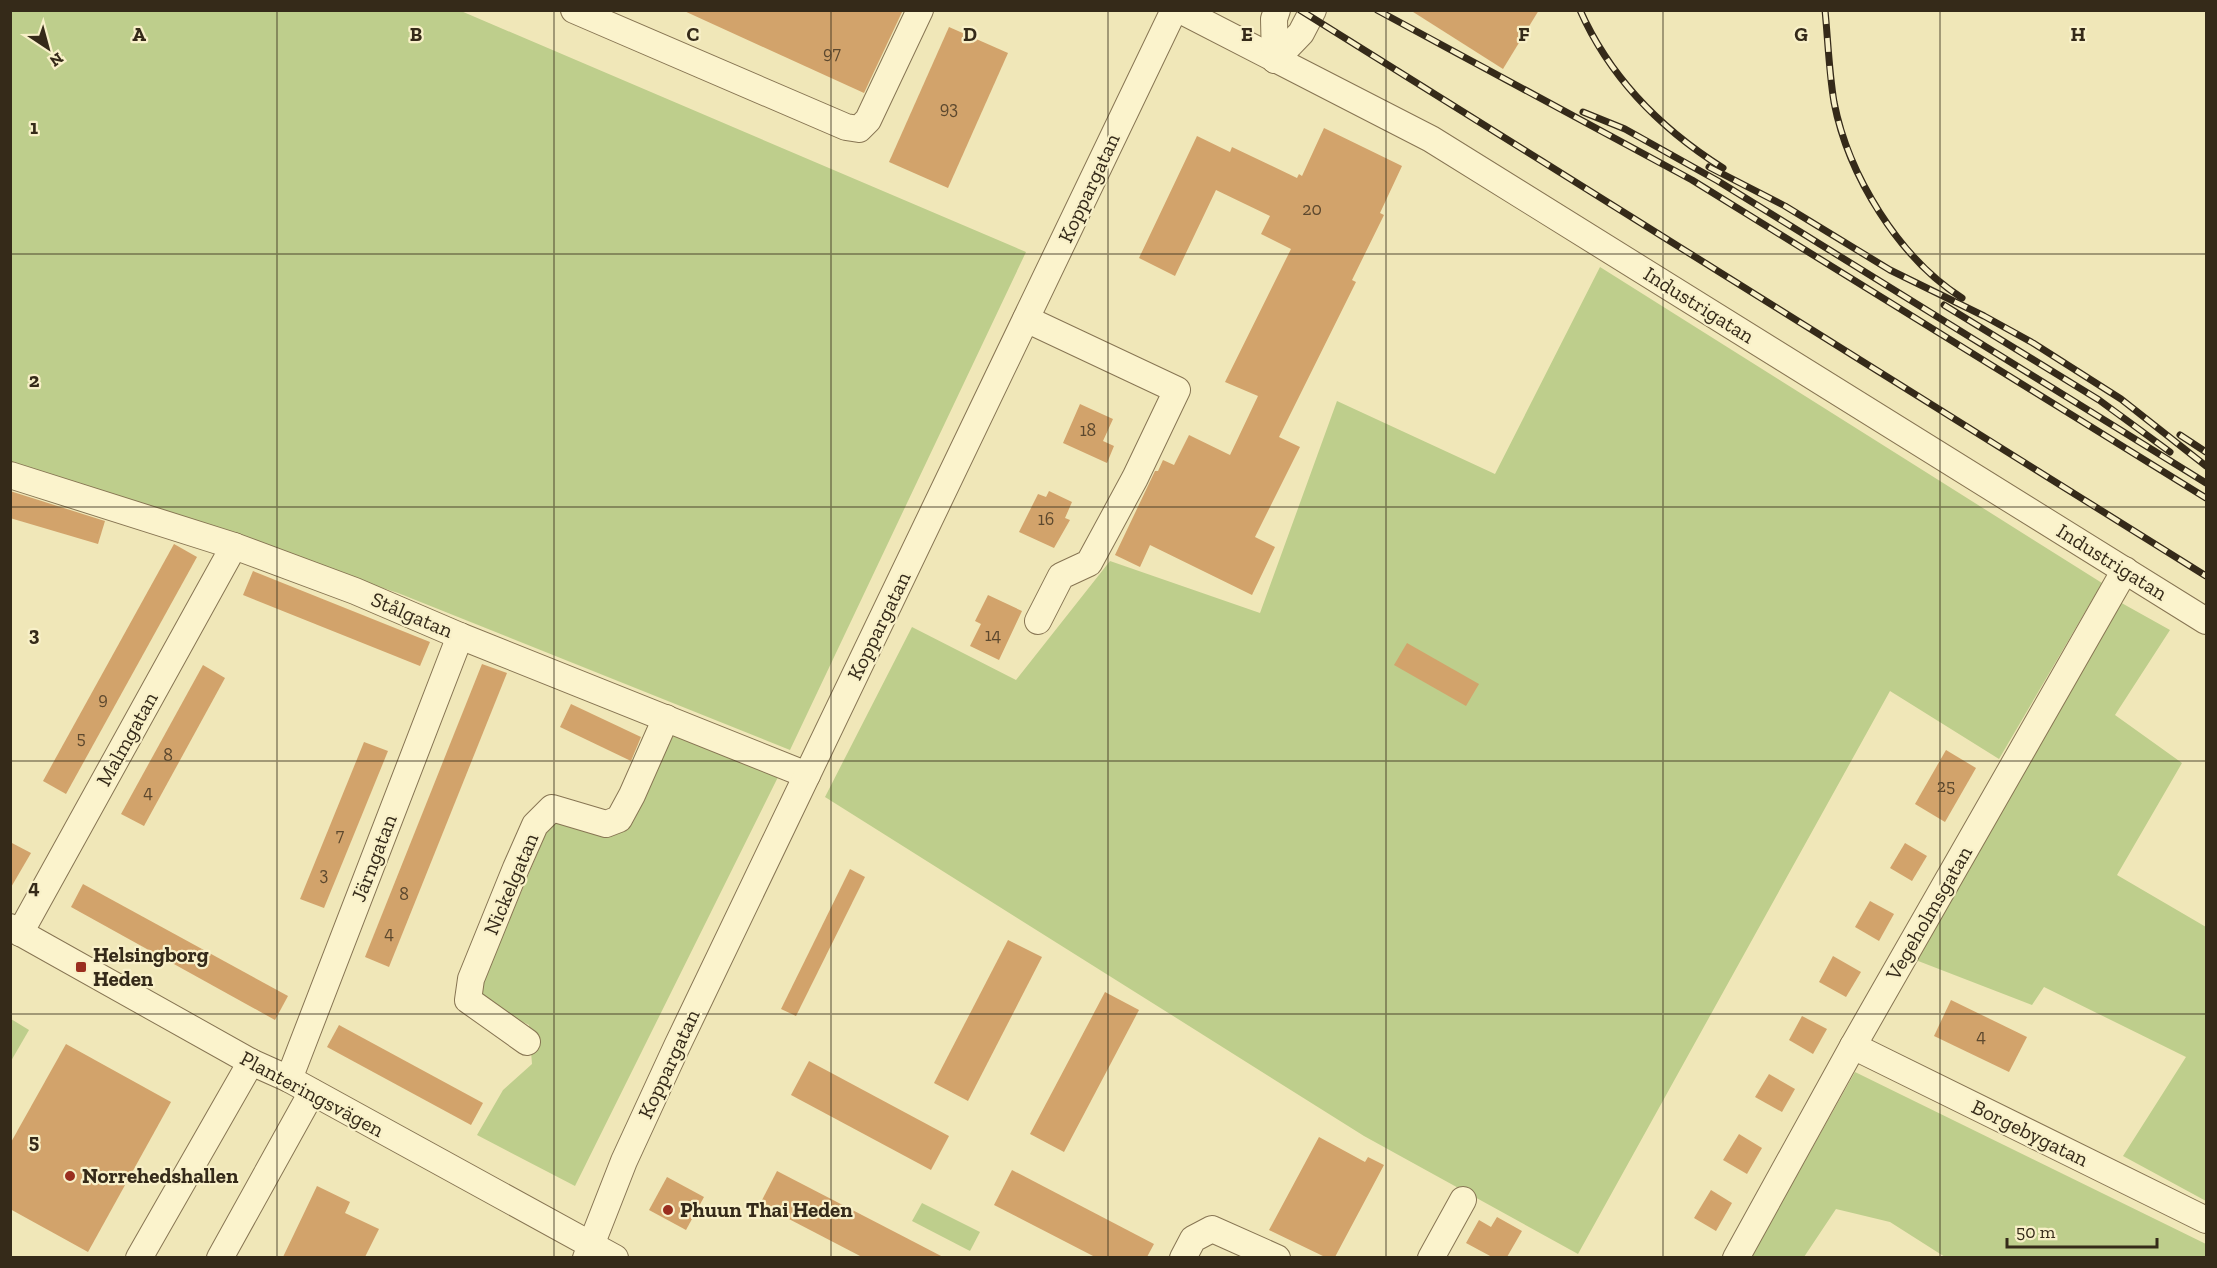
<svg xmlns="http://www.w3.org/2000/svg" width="2217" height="1268" font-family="'Zilla Slab',serif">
  <rect width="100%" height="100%" fill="#f0e7b8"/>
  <g fill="#bece8c">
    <path d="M11,11H461L1026,252L790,750L398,593L11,467Z"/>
    <path d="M1600,267L2102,583L1999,759L1890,691L1578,1254L1364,1136L825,797L912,627L1016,680L1110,561L1260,613L1337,401L1495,474Z"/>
    <path d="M2118,601L2170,630L2115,715L2182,763L2117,875L2206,927V1201L2123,1156L2186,1057L2044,987L2032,1005L1913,959Z"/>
    <path d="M668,731L779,775L575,1186L477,1135L503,1090L532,1064L529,1025L476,999L552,819L622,832Z"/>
    <path d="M11,1019L29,1030L11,1061Z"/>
    <path d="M1855,1072L2206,1244V1257H1945L1890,1222L1836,1209L1804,1257H1751Z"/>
    <path d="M922,1203L980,1232L970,1251L912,1221Z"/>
  </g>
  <g fill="#d2a36b">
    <path d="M682,10H903L864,93Z"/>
    <path d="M1410,10H1539L1503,69Z"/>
    <path d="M949,27L1008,53L948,188L889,162Z"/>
    <path d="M1324,128L1402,166L1380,213L1384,215L1352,280L1356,282L1279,437L1300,447L1255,537L1275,547L1252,595L1150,545L1140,567L1115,555L1155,471H1158L1163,460L1174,465L1189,435L1230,455L1258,396L1225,382L1291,249L1261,234L1270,216L1216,190L1175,276L1139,258L1197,136L1230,152L1232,147L1297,178L1299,174L1302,176Z"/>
    <path d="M1080,404L1113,419L1103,441L1114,446L1107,463L1063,443Z"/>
    <path d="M10,491L105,521L98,544L10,518Z"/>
    <path d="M1049,491L1072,502L1065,518L1070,520L1054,548L1019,532L1038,494L1046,497Z"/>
    <path d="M174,544L197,557L66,794L43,781Z"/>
    <path d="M253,571L430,642L420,666L243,595Z"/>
    <path d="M988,595L1022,611L999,660L970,646L981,624L975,621Z"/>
    <path d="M1407,643L1479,684L1466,706L1394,665Z"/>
    <path d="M482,664L507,673L389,967L365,957Z"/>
    <path d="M203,665L225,678L144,826L121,814Z"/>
    <path d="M571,704L641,737L631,761L560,727Z"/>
    <path d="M364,742L388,751L324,908L300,899Z"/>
    <path d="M1946,750L1976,768L1945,822L1915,804Z"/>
    <path d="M10,842L31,853L10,889Z"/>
    <path d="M1905,843L1927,856L1912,881L1890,868Z"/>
    <path d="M850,869L865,877L796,1016L781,1009Z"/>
    <path d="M83,884L288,996L275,1020L71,907Z"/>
    <path d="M1870,901L1894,914L1879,941L1855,927Z"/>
    <path d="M1008,940L1042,957L968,1101L934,1083Z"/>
    <path d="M1833,956L1861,972L1846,997L1819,982Z"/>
    <path d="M1105,992L1139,1010L1064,1152L1030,1134Z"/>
    <path d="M1951,1000L2027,1037L2009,1072L1934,1036Z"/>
    <path d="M1802,1016L1827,1029L1813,1054L1789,1040Z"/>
    <path d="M339,1025L483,1103L471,1125L327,1047Z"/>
    <path d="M66,1044L171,1102L88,1252L10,1209V1144Z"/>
    <path d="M809,1061L949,1136L931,1170L791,1095Z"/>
    <path d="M1769,1074L1795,1089L1782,1112L1755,1097Z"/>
    <path d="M1739,1134L1762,1148L1747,1174L1723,1160Z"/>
    <path d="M1319,1137L1365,1162L1368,1157L1384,1165L1335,1257H1325L1269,1230Z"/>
    <path d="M1012,1170L1154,1244L1147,1257H1095L994,1205Z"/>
    <path d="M777,1171L920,1245L943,1257H862L760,1204Z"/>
    <path d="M667,1177L704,1197L686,1230L649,1210Z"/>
    <path d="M317,1186L350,1202L345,1213L379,1229L365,1257H283Z"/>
    <path d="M1711,1190L1732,1203L1716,1231L1694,1218Z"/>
    <path d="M1497,1217L1522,1231L1507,1257H1492L1466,1243L1479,1220L1491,1227Z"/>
  </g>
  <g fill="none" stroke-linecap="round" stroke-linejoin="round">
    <g stroke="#877553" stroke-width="28">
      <g id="minor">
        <path d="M574,10L846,127L859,129L868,120L920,10"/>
        <path d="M1180,10L1431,139L2206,621"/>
        <path d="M1275,60L1301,33L1313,10"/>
        <path d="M1275,60L1274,19L1277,10"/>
        <path d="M1026,319L1177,390L1135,478L1089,563L1061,576L1038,621"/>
        <path d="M10,475L234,546L355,591L460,636L807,775"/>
        <path d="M10,927L251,1062L289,1079L615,1258"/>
        <path d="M20,933L234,546"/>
        <path d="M527,1042L468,1000L471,979L516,868L535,825L552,808L606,824L619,819L632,795L666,718"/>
        <path d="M1853,1046L2206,1220"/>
        <path d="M289,1079L460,636"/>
        <path d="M139,1258L251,1062"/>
        <path d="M220,1258L312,1092"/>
        <path d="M586,1258L624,1161L677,1046L1174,10"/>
        <path d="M1183,1258L1193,1239L1212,1229L1277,1258"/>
        <path d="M1431,1258L1463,1200"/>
        <path d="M1736,1258L1853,1046L2125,570"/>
      </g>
    </g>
    <use href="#minor" stroke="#fbf3cc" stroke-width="26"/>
    <g stroke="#352a19" stroke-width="7">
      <g id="rail">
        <path d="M1300,10L2206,576"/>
        <path d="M1377,10L1692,180L2206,498"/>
        <path d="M1580,10C1610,78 1661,129 1723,168"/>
        <path d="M1825,10C1828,41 1829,72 1834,102C1848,175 1899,258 1962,298"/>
        <path d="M1583,112L1625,129L1718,181L2206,483"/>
        <path d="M1709,167L1785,206L1890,270L1984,316L2033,343L2121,399L2206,466"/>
        <path d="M1944,305L2099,400L2170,452"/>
        <path d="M2180,435L2206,452"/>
      </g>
    </g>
    <use href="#rail" stroke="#f8f0c8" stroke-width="4.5" stroke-dasharray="14" stroke-linecap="butt"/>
  </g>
  <path fill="none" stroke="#352a19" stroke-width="1.5" stroke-opacity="0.55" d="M277,10V1258M554,10V1258M831,10V1258M1108,10V1258M1386,10V1258M1663,10V1258M1940,10V1258M10,254H2206M10,507H2206M10,761H2206M10,1014H2206"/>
  <g fill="#9a2e1f" stroke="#f8f0c8" stroke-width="2">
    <rect x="75" y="961" width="12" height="12" rx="3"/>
    <circle cx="70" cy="1176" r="6"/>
    <circle cx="668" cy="1210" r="6"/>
  </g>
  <g text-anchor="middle" stroke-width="4.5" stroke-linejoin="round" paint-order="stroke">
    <g font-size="18" fill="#5c482e">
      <text x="832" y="59">97</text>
      <text x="949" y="114">93</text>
      <text x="1312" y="215">20</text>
      <text x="1088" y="436">18</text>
      <text x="1046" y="525">16</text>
      <text x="993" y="641">14</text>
      <text x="103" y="705">9</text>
      <text x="81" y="744">5</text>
      <text x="168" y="761">8</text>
      <text x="1946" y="792">25</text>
      <text x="148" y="798">4</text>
      <text x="340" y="841">7</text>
      <text x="324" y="880">3</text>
      <text x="404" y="900">8</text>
      <text x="389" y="939">4</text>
      <text x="1981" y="1042">4</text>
    </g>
    <g font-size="21" fill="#352a19" stroke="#f8f0c8">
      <text transform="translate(1089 188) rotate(-65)" y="7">Koppargatan</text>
      <text transform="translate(1699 305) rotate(32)" y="7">Industrigatan</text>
      <text transform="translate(2112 562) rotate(32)" y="7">Industrigatan</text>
      <text transform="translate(412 615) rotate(23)" y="7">Stålgatan</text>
      <text transform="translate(879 626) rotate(-64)" y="7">Koppargatan</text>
      <text transform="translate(127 739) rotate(-61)" y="7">Malmgatan</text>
      <text transform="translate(374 858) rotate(-69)" y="7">Järngatan</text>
      <text transform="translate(511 884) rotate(-67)" y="7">Nickelgatan</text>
      <text transform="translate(1929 913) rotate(-60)" y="7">Vegeholmsgatan</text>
      <text transform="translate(669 1064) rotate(-65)" y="7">Koppargatan</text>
      <text transform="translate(312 1094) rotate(28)" y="7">Planteringsvägen</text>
      <text transform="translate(2030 1133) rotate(26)" y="7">Borgebygatan</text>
    </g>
    <g font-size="21" font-weight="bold" fill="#352a19" stroke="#f8f0c8" text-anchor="start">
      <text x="93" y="962">Helsingborg<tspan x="93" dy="24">Heden</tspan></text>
      <text x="82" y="1183">Norrehedshallen</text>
      <text x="680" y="1217">Phuun Thai Heden</text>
    </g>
  </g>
  <g font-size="20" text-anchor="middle" font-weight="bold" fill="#352a19" stroke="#f8f0c8" stroke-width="4.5" stroke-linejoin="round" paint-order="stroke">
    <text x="139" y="41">A</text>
    <text x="416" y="41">B</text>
    <text x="693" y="41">C</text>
    <text x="970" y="41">D</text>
    <text x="1247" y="41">E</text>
    <text x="1524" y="41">F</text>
    <text x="1801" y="41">G</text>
    <text x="2078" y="41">H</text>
    <text x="34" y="134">1</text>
    <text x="34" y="387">2</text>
    <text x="34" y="641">3</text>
    <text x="34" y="894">4</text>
    <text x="34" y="1148">5</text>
  </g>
  <rect width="2217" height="1268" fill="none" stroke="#352a19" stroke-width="24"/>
  <g transform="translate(48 48) rotate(144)" stroke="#f8f0c8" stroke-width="4.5" paint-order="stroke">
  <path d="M0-4.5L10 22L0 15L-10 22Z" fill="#352a19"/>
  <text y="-9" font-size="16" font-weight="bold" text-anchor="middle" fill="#352a19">N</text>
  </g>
  <path d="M2007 1238v9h150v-9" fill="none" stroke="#352a19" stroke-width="3"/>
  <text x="2016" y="1238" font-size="18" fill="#352a19" stroke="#f8f0c8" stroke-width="4.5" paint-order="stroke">50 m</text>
</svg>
